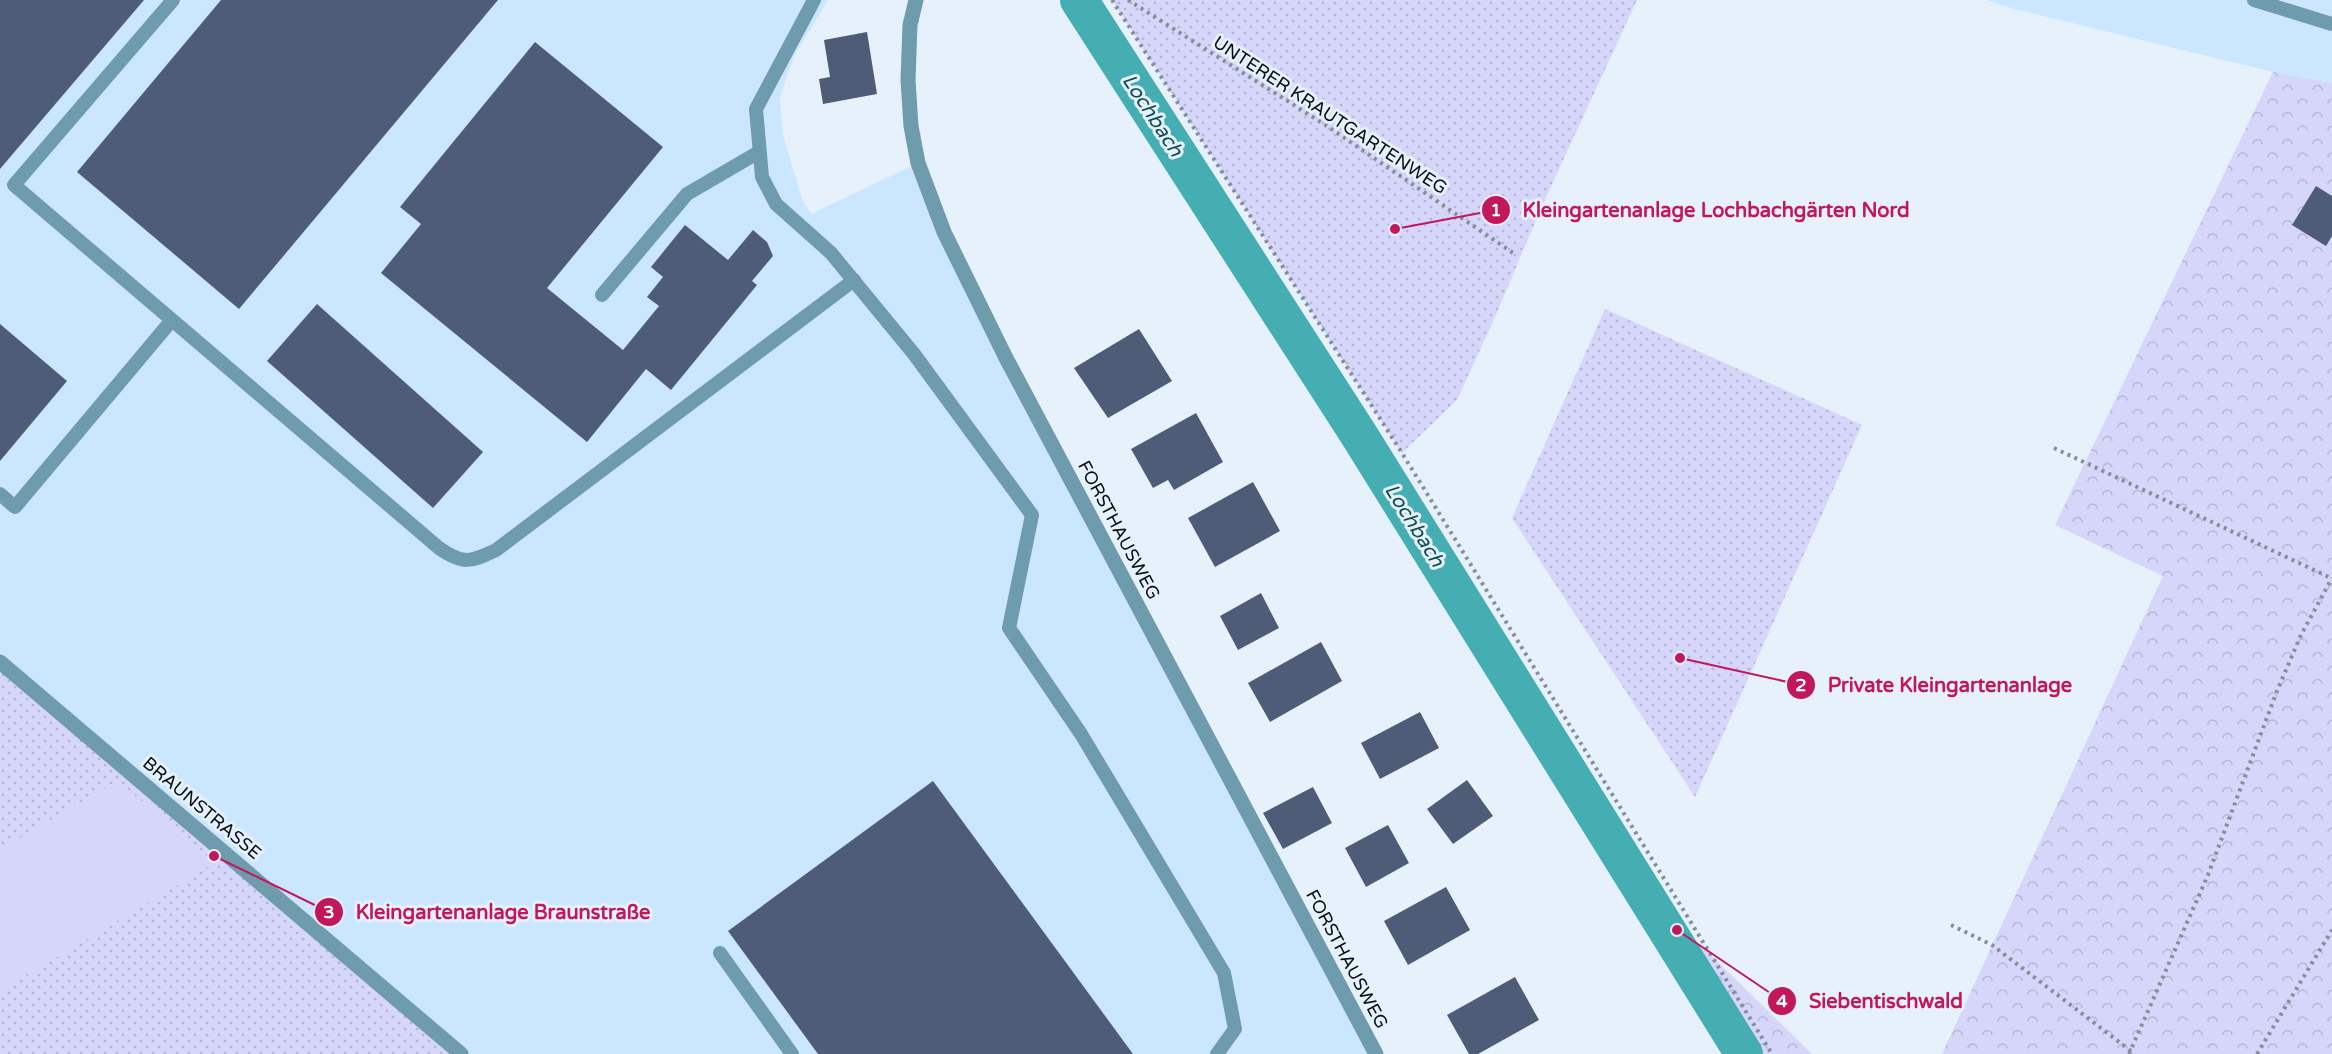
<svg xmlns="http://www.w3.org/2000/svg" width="2332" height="1054" font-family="'Varela Round',sans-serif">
  <defs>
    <pattern id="forest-crowns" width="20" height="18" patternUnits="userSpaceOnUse" patternTransform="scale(1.5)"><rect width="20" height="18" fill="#d6d5fa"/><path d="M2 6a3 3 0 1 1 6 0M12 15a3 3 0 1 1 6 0" fill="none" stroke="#b6b6d6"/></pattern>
    <pattern id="park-dots" width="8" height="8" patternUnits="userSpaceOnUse" patternTransform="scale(1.5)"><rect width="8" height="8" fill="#d6d5fa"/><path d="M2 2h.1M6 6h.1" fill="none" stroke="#b6b6d6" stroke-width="1.8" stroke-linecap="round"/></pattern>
  </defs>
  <rect width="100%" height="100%" fill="#e6f1fb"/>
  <g fill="#cae7ff">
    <path d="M0,0H828L794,56L780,97L783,135L802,199L811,214L918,163L944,232L1376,1054H461L0,662Z"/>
    <path d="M1987,0H2332V83L2273,72L2011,8Z"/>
  </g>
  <path fill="#d6d5fa" d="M118,781L214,863L0,991V850Z"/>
  <g fill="url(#forest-crowns)">
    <path d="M2273,72L2332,83V1054H1942L2163,576L2055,525Z"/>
    <path d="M1642,888L1812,1054H1744Z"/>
  </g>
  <g fill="url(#park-dots)">
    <path d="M1112,0H1637L1541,208L1495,317L1457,400L1402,453Z"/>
    <path d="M1605,309L1862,425L1695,797L1512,518Z"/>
    <path d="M0,664L449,1054H0V991L214,863L118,781L0,850Z"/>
  </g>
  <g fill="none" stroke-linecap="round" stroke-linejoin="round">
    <path stroke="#45aeb3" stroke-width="38" d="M1079,0L1359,435L1744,1054"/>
  </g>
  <g fill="#4f5c77">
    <path d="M0,0H144L0,169Z"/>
    <path d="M221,0H498L239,309L77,172Z"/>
    <path d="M867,32L877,94L823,104L819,79L830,77L824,40Z"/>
    <path d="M535,42L663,147L547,288L623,350L659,306L647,297L663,277L651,267L685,225L728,260L753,230L767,242L773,256L752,281L757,285L671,390L646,369L587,442L381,273L421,224L400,207Z"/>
    <path d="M2316,186L2332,196V236L2326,246L2292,225Z"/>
    <path d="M317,304L483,452L433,508L267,361Z"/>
    <path d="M0,324L67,381L0,461Z"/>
    <path d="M1139,329L1172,381L1108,418L1074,368Z"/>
    <path d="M1196,413L1223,462L1174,490L1168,480L1153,488L1131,449Z"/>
    <path d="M1253,482L1280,531L1215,567L1188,518Z"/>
    <path d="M1261,593L1279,628L1238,650L1220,616Z"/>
    <path d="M1321,642L1342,681L1270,722L1248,683Z"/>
    <path d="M1420,712L1439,748L1380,779L1361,743Z"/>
    <path d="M1467,780L1493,816L1453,844L1427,809Z"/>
    <path d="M933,781L1133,1054H818L728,931Z"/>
    <path d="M1313,787L1332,823L1283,849L1263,813Z"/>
    <path d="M1388,825L1409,863L1366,887L1345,848Z"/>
    <path d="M1446,887L1470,930L1408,965L1384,921Z"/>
    <path d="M1515,977L1539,1020L1478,1054H1469L1447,1015Z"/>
  </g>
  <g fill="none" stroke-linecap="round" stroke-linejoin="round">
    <g stroke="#858f98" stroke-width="4" stroke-dasharray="3 4.5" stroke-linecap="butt">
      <path d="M1112,0L1402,453L1772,1054"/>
      <path d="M1128,0L1327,126L1516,255"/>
      <path d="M2054,448L2331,578L2332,577"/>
      <path d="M1951,925L1992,945L2131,1051"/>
      <path d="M2129,1054L2208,875L2277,691L2301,635L2332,578"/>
      <path d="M2257,1054L2332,930"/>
    </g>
    <g stroke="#6f9cac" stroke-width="14">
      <path d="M173,0L14,185L439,548C463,565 471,562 496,550L854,280"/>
      <path d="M814,0L756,109L762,177L776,204L831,253L914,354L1032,515L1009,628L1081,734L1224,973L1235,1029L1217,1054"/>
      <path d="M2254,0L2332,24"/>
      <path d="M602,295L687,194L759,152"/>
      <path d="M0,494L15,507L172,320"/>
      <path d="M720,953L792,1054"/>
    </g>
    <g stroke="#6f9cac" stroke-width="15">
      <path d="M916,0L910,25L908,80L911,126L918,163L944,232L1006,358L1376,1054"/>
      <path d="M0,662L461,1054"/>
    </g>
  </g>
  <g text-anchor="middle" stroke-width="6" stroke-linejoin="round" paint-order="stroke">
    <g font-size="18" fill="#050e16" stroke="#e6f1fb">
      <text transform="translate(1330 115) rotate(33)" y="6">UNTERER KRAUTGARTENWEG</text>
      <text transform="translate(1119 530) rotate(62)" y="6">FORSTHAUSWEG</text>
      <text transform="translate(202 808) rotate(40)" y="6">BRAUNSTRASSE</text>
      <text transform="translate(1347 959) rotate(62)" y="6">FORSTHAUSWEG</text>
    </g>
    <g font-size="20" font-style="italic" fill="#0d4d4f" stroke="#e6f1fb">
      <text transform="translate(1153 115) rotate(57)" y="7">Lochbach</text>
      <text transform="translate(1415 525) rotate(58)" y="7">Lochbach</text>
    </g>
  </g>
  <path fill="none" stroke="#c2185b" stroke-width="2" d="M1395 229L1496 210M1680 658L1801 685M214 856L329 912M1677 930L1782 1001"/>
  <g fill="#c2185b" stroke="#e6f1fb" stroke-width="2">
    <circle cx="1395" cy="229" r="6"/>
    <circle cx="1680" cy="658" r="6"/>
    <circle cx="214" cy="856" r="6"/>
    <circle cx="1677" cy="930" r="6"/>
    <circle cx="1496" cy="210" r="15"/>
    <circle cx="1801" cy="685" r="15"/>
    <circle cx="329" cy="912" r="15"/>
    <circle cx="1782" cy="1001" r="15"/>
  </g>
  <g font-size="18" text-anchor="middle" font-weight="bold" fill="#fff">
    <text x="1496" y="216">1</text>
    <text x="1801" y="691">2</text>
    <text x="329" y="918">3</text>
    <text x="1782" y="1007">4</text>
  </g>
  <g font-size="20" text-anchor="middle" font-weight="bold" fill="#c2185b" stroke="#e6f1fb" stroke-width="6" stroke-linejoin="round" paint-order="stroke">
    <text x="1716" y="217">Kleingartenanlage Lochbachgärten Nord</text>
    <text x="1950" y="692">Private Kleingartenanlage</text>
    <text x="503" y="919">Kleingartenanlage Braunstraße</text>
    <text x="1886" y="1008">Siebentischwald</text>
  </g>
</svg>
